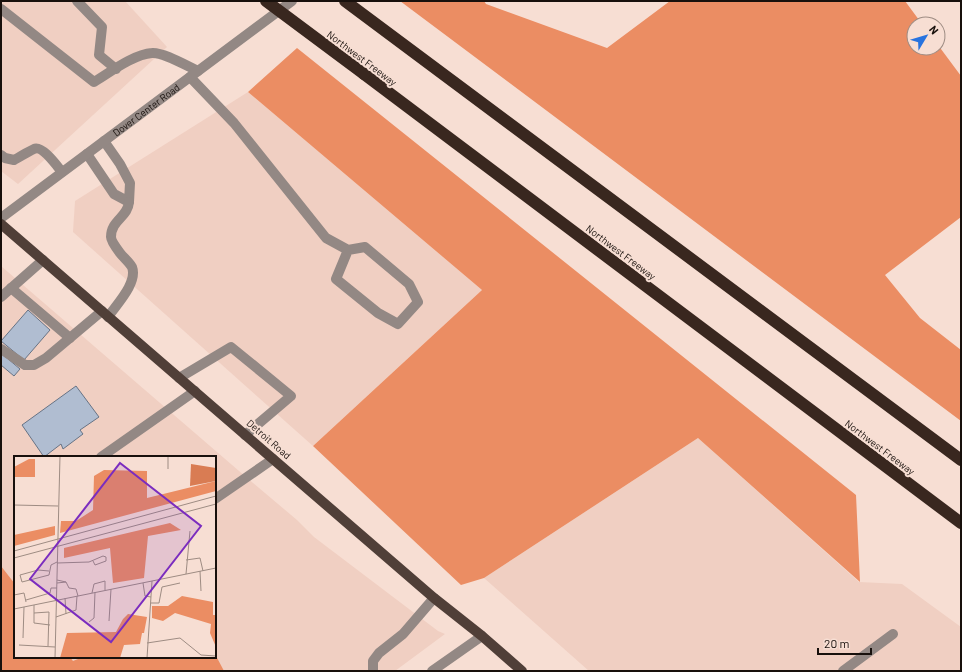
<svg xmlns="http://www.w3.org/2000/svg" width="962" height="672" font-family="Barlow,sans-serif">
  <rect width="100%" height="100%" fill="#f7ded3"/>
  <g fill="#f0cfc2">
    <path d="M1,1H125L167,47L18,184L1,171Z"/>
    <path d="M248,92L482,290L313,446L73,232L75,201Z"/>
    <path d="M1,266L246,477L297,520L314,537L438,631L445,634L395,671H80L70,657H215V457H15V584L1,566Z"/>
    <path d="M698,438L859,582L902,584L961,627V671H589L484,578Z"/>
  </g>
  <g fill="#eb8d63">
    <path d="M400,1H484L486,4L607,48L670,1H905L922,24H914V48H938V45L961,76V217L885,275L920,318L961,350V421Z"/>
    <path d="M297,48L856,495L860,582L698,438L484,578L461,585L313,446L482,290L248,92Z"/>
    <path d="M1,566L15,584V657H70L73,661L83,657H215V654L224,671H1Z"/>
  </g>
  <g fill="#b0bdd1" stroke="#677385">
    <path d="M28,310L50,330L24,360L1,341Z"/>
    <path d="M1,353L20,369L14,376L1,365Z"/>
    <path d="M76,386L99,417L80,430L83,434L63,449L61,444L44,457L22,425Z"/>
  </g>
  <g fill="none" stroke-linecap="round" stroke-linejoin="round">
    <g stroke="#938884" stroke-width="10">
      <path d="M77,1L102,27L99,55L116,69"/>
      <path d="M1,9L94,82C109,73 134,54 152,53C163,52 187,66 198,71"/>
      <path d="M190,77L234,123L326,238L348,250L365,247L409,284L418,302L398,324L378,313L336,279L348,250"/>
      <path d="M87,154L114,194L129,202L130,183L120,164L104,141"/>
      <path d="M1,155L5,158L14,160C20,157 27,152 34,149C42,145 57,166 62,172"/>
      <path id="s1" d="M1,218L292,1"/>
      <path d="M11,288L70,338"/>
      <path d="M1,297L43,260"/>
      <path d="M108,317C116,305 138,283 132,267C129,262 123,257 120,253C117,249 111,241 111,237C111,220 128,217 129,202"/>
      <path d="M1,349L25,365H34L46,358L102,311"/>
      <path d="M179,378L231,347L291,396L245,435"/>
      <path d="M101,457L195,391"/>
      <path d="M215,499L273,459"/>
      <path d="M373,671V661L379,653L403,634L434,598"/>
      <path d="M432,671L482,636"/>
      <path d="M843,671L893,634"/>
    </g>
    <path stroke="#503f38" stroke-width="10" d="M1,224L434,598L482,636L522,671"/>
    <g stroke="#39271f" stroke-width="12">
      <path d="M345,1L961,460"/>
      <path d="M364,74L961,523"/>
    </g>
    <path stroke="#39271f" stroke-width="12" d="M266,1L364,74"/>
  </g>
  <g text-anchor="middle" stroke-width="4" stroke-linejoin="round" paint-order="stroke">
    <g font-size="10" fill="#18100c" stroke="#f7ded3">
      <text transform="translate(362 58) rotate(37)" y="4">Northwest Freeway</text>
      <text dy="4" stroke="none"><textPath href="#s1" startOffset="181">Dover Center Road</textPath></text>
      <text transform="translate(621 252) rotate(37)" y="4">Northwest Freeway</text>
      <text transform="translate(269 439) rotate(41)" y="4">Detroit Road</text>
      <text transform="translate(880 447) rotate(37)" y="4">Northwest Freeway</text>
    </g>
  </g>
  <g transform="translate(14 456)">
    <rect width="202" height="202" fill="#f7ded3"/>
    <path d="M15,3H21V21H0V11ZM90,14L133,15V42L202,25V35L46,77L47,65H62L79,54L80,20ZM156,67L167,74L134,80L130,122L99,127L96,92L50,102V92ZM41,70V79L0,90V79ZM168,140L199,146V159H202V191L196,177L197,168L161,157L149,165L138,162V150H154ZM114,158L133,161L130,177H128L126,188L110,189L106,202H46L53,177L102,176L109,163Z" fill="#eb8d63"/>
    <path d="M177,8L202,12V25L176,30Z" fill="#d97c53"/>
    <path fill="none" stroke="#9e8c83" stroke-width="1" d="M154,0V13M0,49L44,50M0,95L202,40M0,102L202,48M172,104L186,102L189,115M43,107L75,106L89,100L92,101V105L81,109L79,105M35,115L24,114L6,119L8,126L35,119L37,109L43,106M186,115L187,135M172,118L176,75M52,126L55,132L62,133L64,140M43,127L52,126L43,124M129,127L131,140L137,141M78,137L80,128L91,125V134M0,139L10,137L12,146M51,142L52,158M12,144L36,137L37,132H43M137,147H145L148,131L166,127M20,149V167L36,169M0,153L202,112M20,157L35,156L34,190M42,161L62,154L63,140M95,165L97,133M75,166L80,162L81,136M9,182L10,151M133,187L166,182L187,199L202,200M5,189L41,191M41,202L46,0M133,202L138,125"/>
    <path fill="#7b2cbf" fill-opacity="0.15" stroke="#7b2cbf" stroke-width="2" d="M106,7L187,70L97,186L16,123Z"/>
    <rect width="202" height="202" fill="none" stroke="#18100c" stroke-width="2"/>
  </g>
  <rect width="962" height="672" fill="none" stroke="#18100c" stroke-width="4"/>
  <g transform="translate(926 36) rotate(52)"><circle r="19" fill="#f7ded3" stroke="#9e8c83"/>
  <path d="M0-3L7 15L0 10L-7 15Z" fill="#2873df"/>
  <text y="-6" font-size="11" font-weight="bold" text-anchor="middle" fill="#18100c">N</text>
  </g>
  <path d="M818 648v6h53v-6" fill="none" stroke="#18100c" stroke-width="2"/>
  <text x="824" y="648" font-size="12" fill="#18100c" stroke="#f7ded3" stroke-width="3" paint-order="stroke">20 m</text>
</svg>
